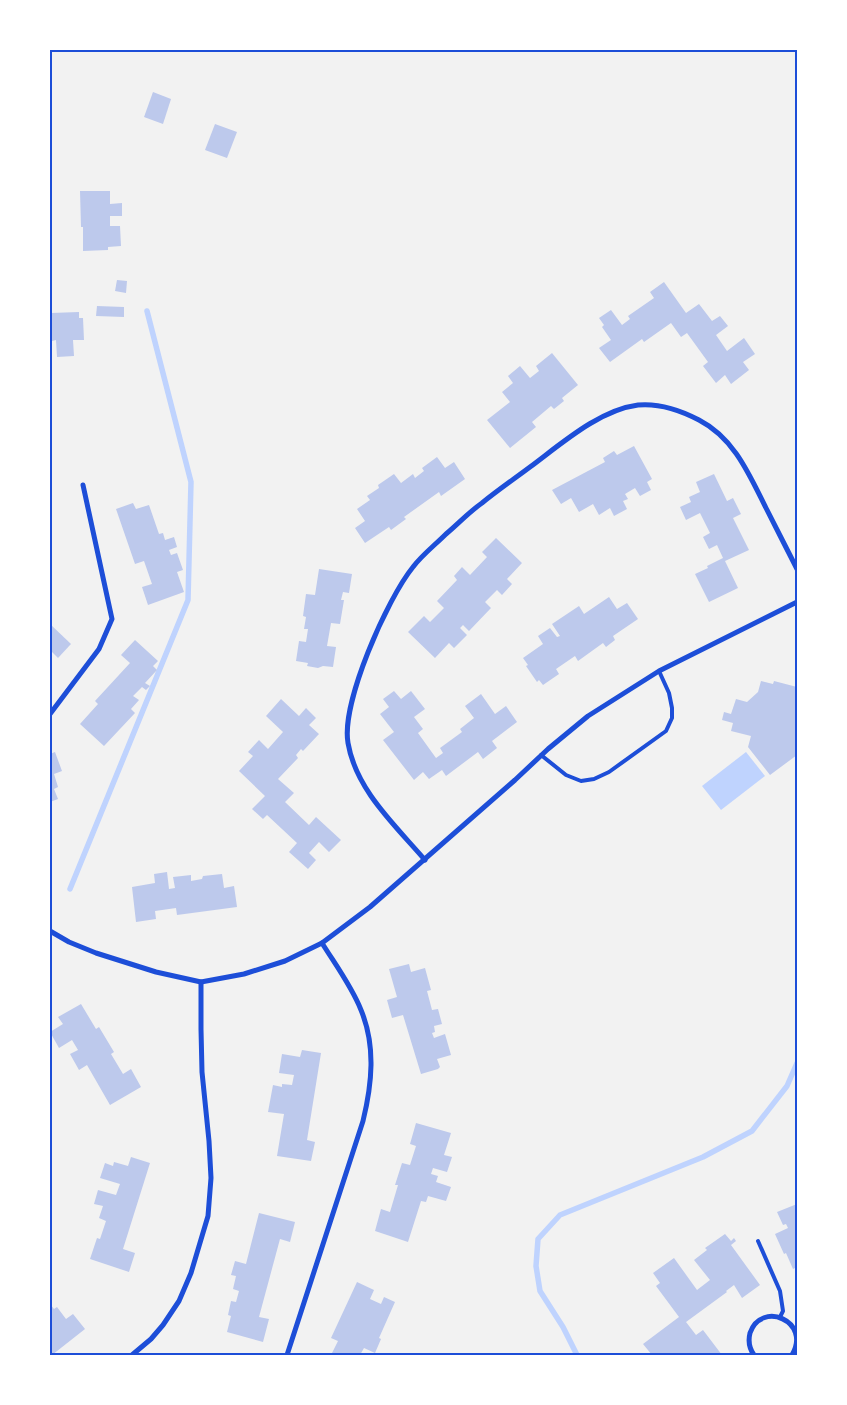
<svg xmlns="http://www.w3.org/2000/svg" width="847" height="1405" font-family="'IBM Plex Serif',serif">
  <rect width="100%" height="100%" fill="#f2f2f2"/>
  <path fill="#bfd3fe" d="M746,752L765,776L721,810L702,786Z"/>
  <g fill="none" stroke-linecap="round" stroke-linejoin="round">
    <g stroke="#bfd3fe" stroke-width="5.5">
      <path d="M70,889L188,600L191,482L147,311"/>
      <path d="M577,1355L563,1327L540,1291L536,1266L538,1239L560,1215L703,1157L752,1131L787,1086L797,1063"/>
    </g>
  </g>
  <g fill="#bdc9ec">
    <path d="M153,92L171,99L163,124L144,117Z"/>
    <path d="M215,124L237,132L227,158L205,150Z"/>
    <path d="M80,191H110V204L122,203V216H110V226H120L121,246L108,247V250L83,251V227H81Z"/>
    <path d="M117,280L127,281L126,293L115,291Z"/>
    <path d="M664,282L686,313L699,304L712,321L720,316L728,326L716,335L727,351L744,338L755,354L743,362L749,370L731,384L725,375L716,383L703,366L708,362L687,333L681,337L671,323L644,342L642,339L610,362L599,348L611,340L602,327L604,325L599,318L611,310L622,325L630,319L628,316L654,298L650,292Z"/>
    <path d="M97,306L124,307V317L96,316Z"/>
    <path d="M79,312V318H83L84,340H73L74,356L57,357L56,340L52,341L51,313Z"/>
    <path d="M552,353L578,385L562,398L564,401L554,409L551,406L532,422L536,427L510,448L487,420L510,402L502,392L513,383L508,376L520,366L530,378L539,371L536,366Z"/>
    <path d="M634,446L652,479L647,482L651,490L640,496L635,488L625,494L628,499L623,501L627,509L614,516L610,508L599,515L593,504L579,512L571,498L561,504L552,490L605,462L603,458L614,451L617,455Z"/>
    <path d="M437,457L445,468L454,462L465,479L441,496L439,492L404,517L406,519L391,530L389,527L365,543L355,528L365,521L357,509L370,500L367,496L379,488L378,485L394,474L401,483L413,474L415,478L424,471L422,468Z"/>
    <path d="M714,474L727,501L733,498L741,514L733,518L749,550L725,561L738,588L709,602L695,574L708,568L707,566L723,558L717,545L709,549L703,537L710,533L700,513L686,520L680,507L691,502L689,497L700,492L696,482Z"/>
    <path d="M133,503L136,509L149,505L159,534L163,533L165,540L174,537L177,547L169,550L171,555L177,553L183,570L177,572L184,592L148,605L142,587L152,584L144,561L135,564L116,509Z"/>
    <path d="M496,538L522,563L507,579L512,584L502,595L497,590L485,602L491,608L469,631L463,625L460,628L467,635L454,648L449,643L435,658L408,632L424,616L430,622L444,608L437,601L457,580L454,576L462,567L470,575L487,557L482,552Z"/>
    <path d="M319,569L352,574L349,593L343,592L341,600H344L340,624L331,623L327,646L336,647L333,667L323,666L318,668L307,666L308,663L296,661L299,641L306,642L308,629H304L306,617L303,616L306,594L315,595Z"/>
    <path d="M609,597L617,609L627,603L638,619L613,636L615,640L606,647L603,643L578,661L575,656L556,669L559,674L543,685L539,680L537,682L526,666L528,665L523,658L543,644L538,636L550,628L557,637L560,636L552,624L579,606L584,614Z"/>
    <path d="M50,624L71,644L58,658L50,650Z"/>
    <path d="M135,640L158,661L153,666L157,670L145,683L150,686L146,690L142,687L133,696L139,700L131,709L135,713L104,746L80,724L98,704L95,701L130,663L121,655Z"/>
    <path d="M761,681L773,684L774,681L797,687V755L770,775L748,747L751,736L731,731L733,723L722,720L724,712L731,714L736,699L747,702L758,692Z"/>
    <path d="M394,691L401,699L411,691L425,709L414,717L423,729L418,733L436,758L443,753L440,748L462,732L460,729L474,718L465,706L481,694L495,714L506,706L517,722L492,741L497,748L483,759L478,752L446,776L442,770L429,779L423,772L414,780L383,740L394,732L380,714L389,707L383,699Z"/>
    <path d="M281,699L299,716L306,708L316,718L309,725L319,734L303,751L301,749L296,755L298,758L278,779L294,793L285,802L309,825L316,817L341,840L329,852L319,842L309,853L316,860L308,869L289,852L297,843L267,815L263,819L252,809L265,796L239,771L253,756L248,752L259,740L268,749L283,732L266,716Z"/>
    <path d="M55,752L62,771L54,774L58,787L54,789L58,799L50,802V754Z"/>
    <path d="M167,872L169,889L175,888L173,877L191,875V881L202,879L203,876L222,874L224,888L234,886L237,907L177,915L176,908L155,911L156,919L136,922L132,887L155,883L154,874Z"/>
    <path d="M409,964L411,972L425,968L431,990L427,991L432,1010L438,1009L442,1024L434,1026L435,1032L432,1033L434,1038L445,1034L451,1055L437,1059L440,1067L438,1069L421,1074L403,1015L392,1018L387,1000L397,997L389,969Z"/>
    <path d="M81,1004L96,1029L99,1027L114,1052L111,1054L123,1074L131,1069L141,1087L110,1105L87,1065L79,1070L70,1054L78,1050L72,1040L59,1048L50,1032L63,1024L58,1017Z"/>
    <path d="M302,1050L321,1053L307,1140L315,1142L311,1161L277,1156L284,1114L268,1112L273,1085L282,1087V1084L292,1085L294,1075L279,1073L282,1054L300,1057Z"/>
    <path d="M416,1123L451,1133L444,1155L452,1157L447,1172L433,1168L431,1174L438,1176L436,1182L451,1187L446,1201L428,1196L426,1202L421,1201L408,1242L375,1231L381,1209L390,1212L398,1185H395L402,1163L410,1165L416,1146L410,1144Z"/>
    <path d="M131,1157L150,1163L123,1249L135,1253L129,1272L90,1259L97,1238L100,1239L106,1221L99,1218L103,1206L94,1204L98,1190L116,1195L120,1184L100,1178L105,1163L113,1166L114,1162L128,1166Z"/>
    <path d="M797,1204V1267L793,1269L786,1253L784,1254L775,1234L788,1228L786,1224L783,1225L777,1212Z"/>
    <path d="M259,1213L295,1222L290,1242L280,1239L259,1317L269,1319L263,1342L227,1332L231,1316L228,1315L231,1301L236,1302L239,1291L233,1289L236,1276L231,1275L235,1261L246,1264Z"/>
    <path d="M725,1234L731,1241L734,1238L736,1241L731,1245L760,1285L742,1298L734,1285L726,1291L727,1292L686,1322L696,1335L703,1330L722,1355H652L643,1344L679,1317L656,1286L660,1283L653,1273L674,1258L697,1290L710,1280L694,1260L707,1250L705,1248Z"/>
    <path d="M357,1282L374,1290L370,1299L381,1304L384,1297L395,1302L379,1338L381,1339L375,1353L364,1348L360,1355H331L338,1341L331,1338Z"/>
    <path d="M50,1304L54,1309L57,1307L66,1319L73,1314L85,1329L52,1355H50Z"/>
  </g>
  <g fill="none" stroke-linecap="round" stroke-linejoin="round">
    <g stroke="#1d4ed8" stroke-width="4">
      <path d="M541,755L566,775L581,781L594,779L609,772L666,731L672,718V708L669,693L659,671"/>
      <path d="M758,1241L780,1291L783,1311L780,1317"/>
    </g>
    <g stroke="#1d4ed8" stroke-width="5">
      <path d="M50,714L99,649L112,619L83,485"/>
      <path d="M425,860C395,825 356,790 348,743C341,703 387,599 413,567C422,555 435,545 446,534C458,524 469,512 482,503C498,490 514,479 530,467C561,444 599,410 638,405C660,403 680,410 699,420C734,438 749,474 766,508C776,528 787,549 797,569"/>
      <path d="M50,931L69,942L96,953L156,972L201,982L244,974L285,961L322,943L370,907L515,780L548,749L588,716L659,671L797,602"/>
      <path d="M132,1355L151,1339L163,1325L179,1301L191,1273L208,1216L211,1178L209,1141L202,1072L201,1029V982"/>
      <path d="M287,1355L363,1121C372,1084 376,1046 361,1010C352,987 335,964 322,943"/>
      <path d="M754,1355C749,1348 748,1341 750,1333C761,1300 812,1321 792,1355"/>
    </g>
  </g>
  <rect width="847" height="1405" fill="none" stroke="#ffffff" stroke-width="102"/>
  <rect x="51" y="51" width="745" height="1303" fill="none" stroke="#1d4ed8" stroke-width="2"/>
</svg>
